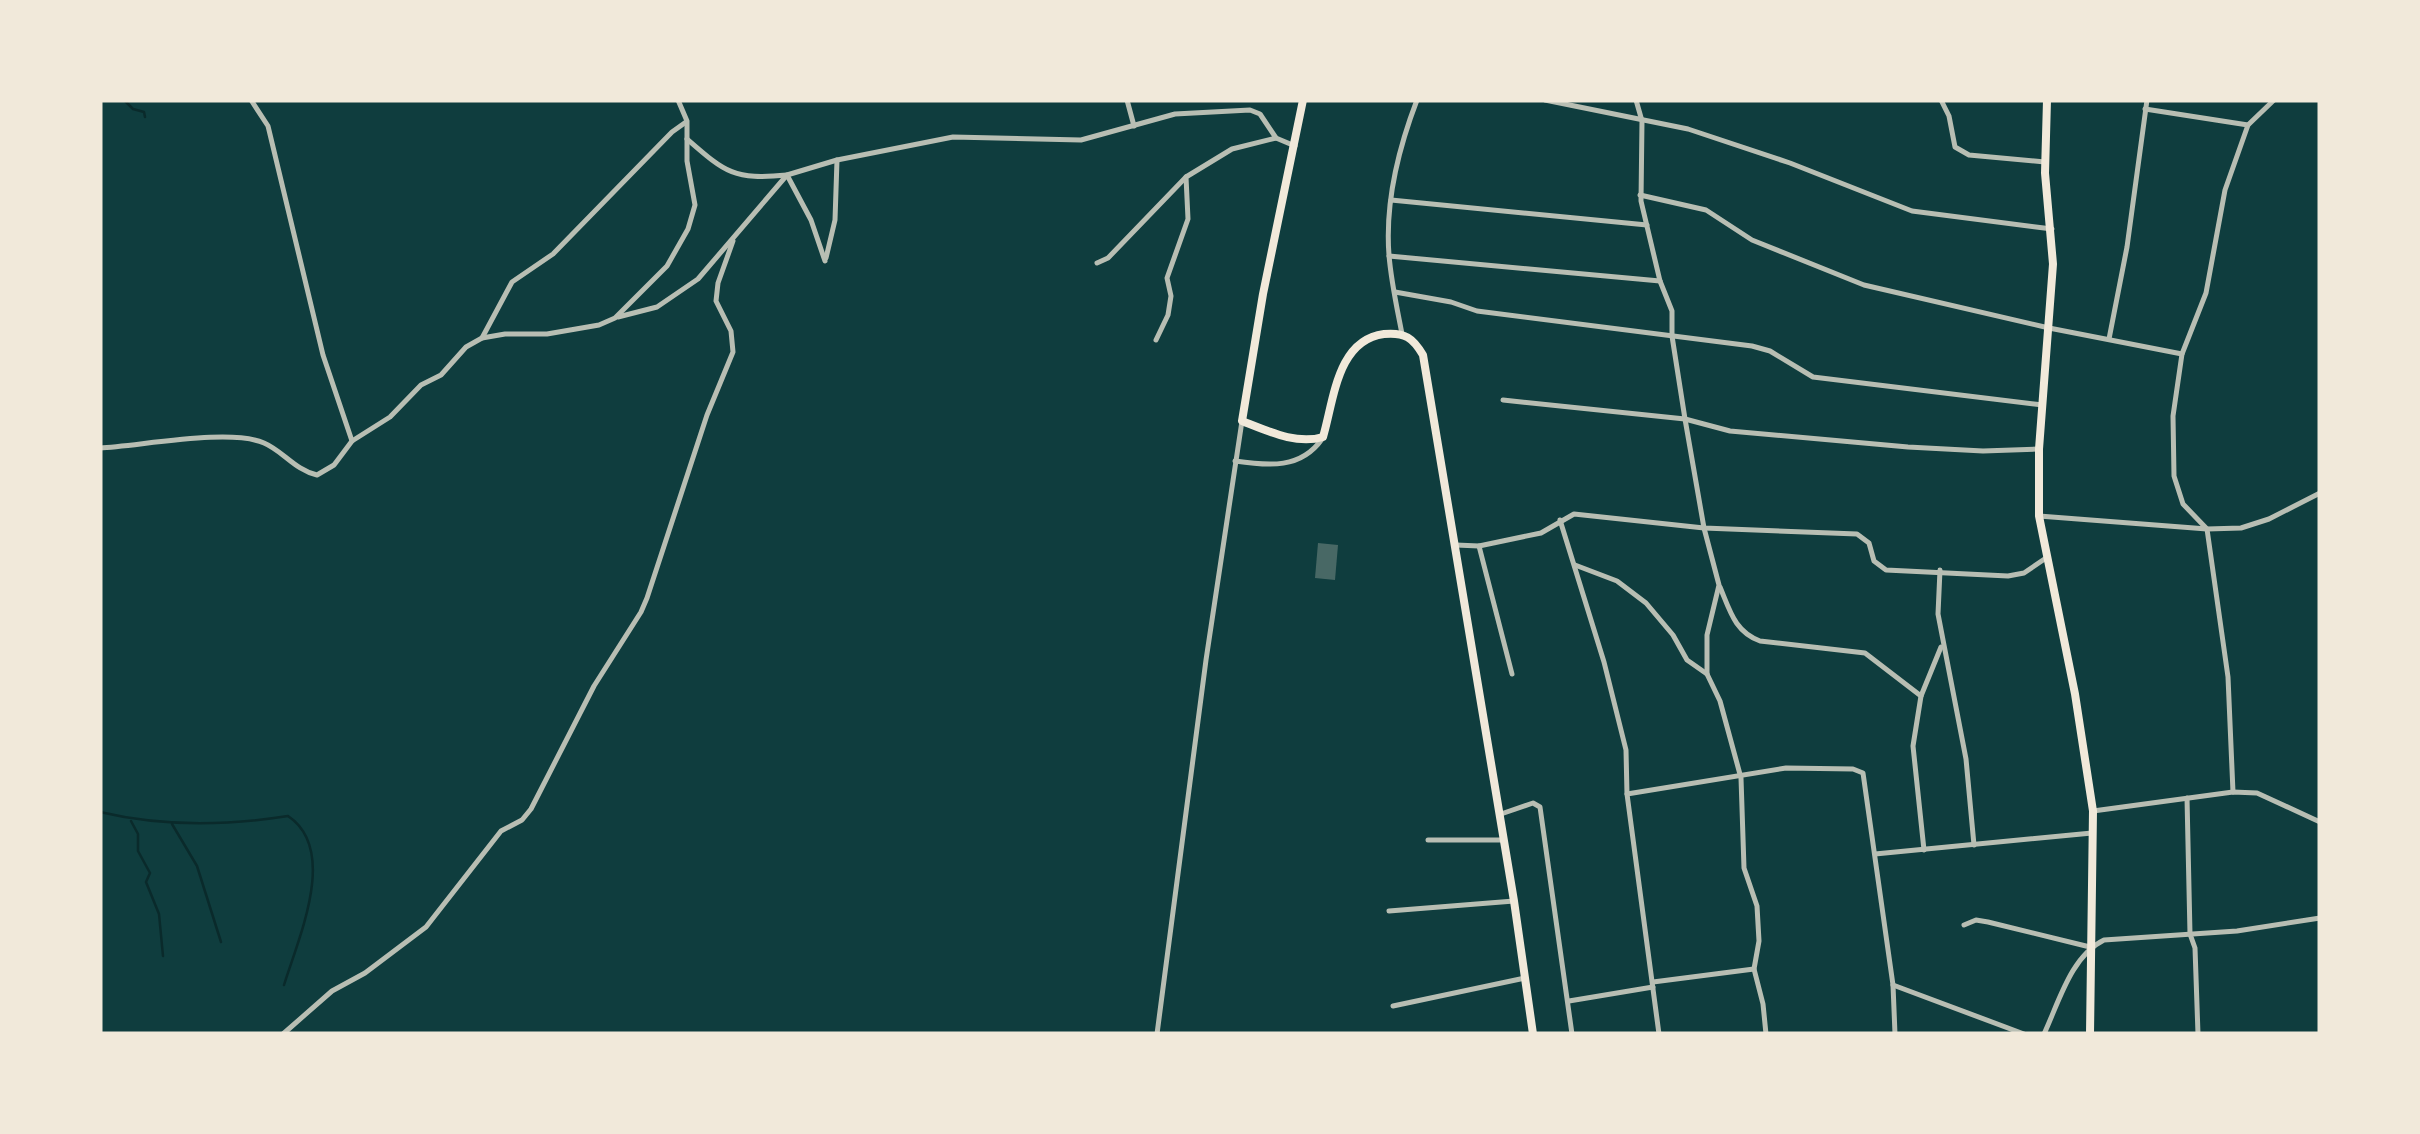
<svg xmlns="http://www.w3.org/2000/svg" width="2420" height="1134" font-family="'Source Sans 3',sans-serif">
  <rect width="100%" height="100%" fill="#0f3d3e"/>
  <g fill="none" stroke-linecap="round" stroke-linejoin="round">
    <g stroke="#0a2a2b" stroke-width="2.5">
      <path d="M124,100L133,109L144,112L145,117"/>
      <path d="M100,812C163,827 224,826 288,816C339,850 298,939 284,985"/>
      <path d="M131,821L138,834V851L150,873L146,882L159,914L163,956"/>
      <path d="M172,824L197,866L221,942"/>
    </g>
  </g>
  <path fill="#486865" d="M1318,543L1338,545L1335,580L1315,578Z"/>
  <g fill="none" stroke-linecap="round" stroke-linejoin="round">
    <g stroke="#b8beb3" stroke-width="5">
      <path d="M251,100L268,126L323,355L352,441"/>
      <path d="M1127,100L1134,126"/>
      <path d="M1545,100L1688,129L1790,163L1912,211L2052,229"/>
      <path d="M1636,100L1642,121L1641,201L1660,281L1672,311V336L1685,419L1704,528L1719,585L1707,635V674L1720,701L1741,778L1744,868L1757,906L1759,941L1754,969L1763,1004L1766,1034"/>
      <path d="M1941,100L1949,116L1955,147L1969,155L2045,162"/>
      <path d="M2145,109L2248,125"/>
      <path d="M687,139C726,173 734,180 787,175L811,220L825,261"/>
      <path d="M1640,195L1706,210L1752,240L1864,285L2049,328L2182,354"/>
      <path d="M1391,200L1647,225"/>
      <path d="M1389,256L1660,281"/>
      <path d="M826,258L835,220L837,160"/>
      <path d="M1097,263L1108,258L1186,177"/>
      <path d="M1395,292L1451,302L1477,311L1752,346L1770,351L1813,377L2043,405"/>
      <path d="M618,317L657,307L698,279L787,175L837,160L953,137L1081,140L1175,114L1250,110L1260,114L1276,138L1295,146"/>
      <path d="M1402,334C1397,308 1391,281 1389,255C1385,204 1399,147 1417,100"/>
      <path d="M482,338L512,282L553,254L672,132L686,122"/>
      <path d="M2109,339L2127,247L2147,100"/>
      <path d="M1156,340L1168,315L1171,296L1167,278L1188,219L1186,177L1232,149L1276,138"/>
      <path d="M1503,400L1685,419L1730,431L1908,447L1983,451L2039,449"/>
      <path d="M100,448C140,446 230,428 264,443C283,451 295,470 317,475L334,465L352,441L390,417L421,385L441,375L466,347L482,338L505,334H547L599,325L615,318L667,266L688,229L695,205L687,161V121L678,100"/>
      <path d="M1235,461C1269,466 1301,469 1322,439"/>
      <path d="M2039,516L2207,529L2241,528L2269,519L2320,493"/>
      <path d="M1560,520L1604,662L1626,750L1627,794L1659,1034"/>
      <path d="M1456,545L1479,546L1541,533L1574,514L1704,528L1857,534L1869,543L1874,561L1886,570L2008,576L2024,573L2046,558"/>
      <path d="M1479,546L1512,674"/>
      <path d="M1575,565L1617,581L1646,603L1673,635L1687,660L1707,674"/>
      <path d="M1940,570L1938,614L1966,759L1974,845"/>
      <path d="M1720,587C1730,611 1735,632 1760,641L1865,653L1921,696"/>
      <path d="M2233,792L2228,677L2207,529L2183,504L2174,476L2173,416L2182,354L2206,293L2225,190L2248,125L2274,100"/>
      <path d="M1627,794L1786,768L1853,769L1863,773L1893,985L1895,1034"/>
      <path d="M2187,798L2190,934L2195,948L2198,1034"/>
      <path d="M2093,811L2233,792L2257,793L2320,822"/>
      <path d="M1501,814L1533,803L1540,807L1572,1034"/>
      <path d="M1428,840H1502"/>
      <path d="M1924,850L1913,746L1921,696L1941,647"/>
      <path d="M1875,854L2092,833"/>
      <path d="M1389,911L1514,901"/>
      <path d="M1964,925L1976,920L1988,922L2090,947"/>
      <path d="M1653,982L1754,969"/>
      <path d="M1893,985L2024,1034"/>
      <path d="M1569,1001L1653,987"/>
      <path d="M1393,1006L1525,978"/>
      <path d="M283,1034L332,991L365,973L426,927L501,831L522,820L531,809L594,686L641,612L647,598L707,415L733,352L731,331L716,301L718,283L733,241"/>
      <path d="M1157,1034L1206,660L1242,421"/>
      <path d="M2044,1034C2059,1002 2071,956 2104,940L2237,931L2320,918"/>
    </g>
    <g stroke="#f1e9da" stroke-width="8">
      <path d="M1303,100L1263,294L1242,421C1268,431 1296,445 1323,437C1334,400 1337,340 1384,334C1405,332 1413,338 1423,355L1514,901L1533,1034"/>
      <path d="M2047,100L2045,173L2053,264L2039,449V516L2075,694L2093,811L2090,1034"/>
    </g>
  </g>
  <rect width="2420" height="1134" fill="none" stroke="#f1e9da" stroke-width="205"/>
</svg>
